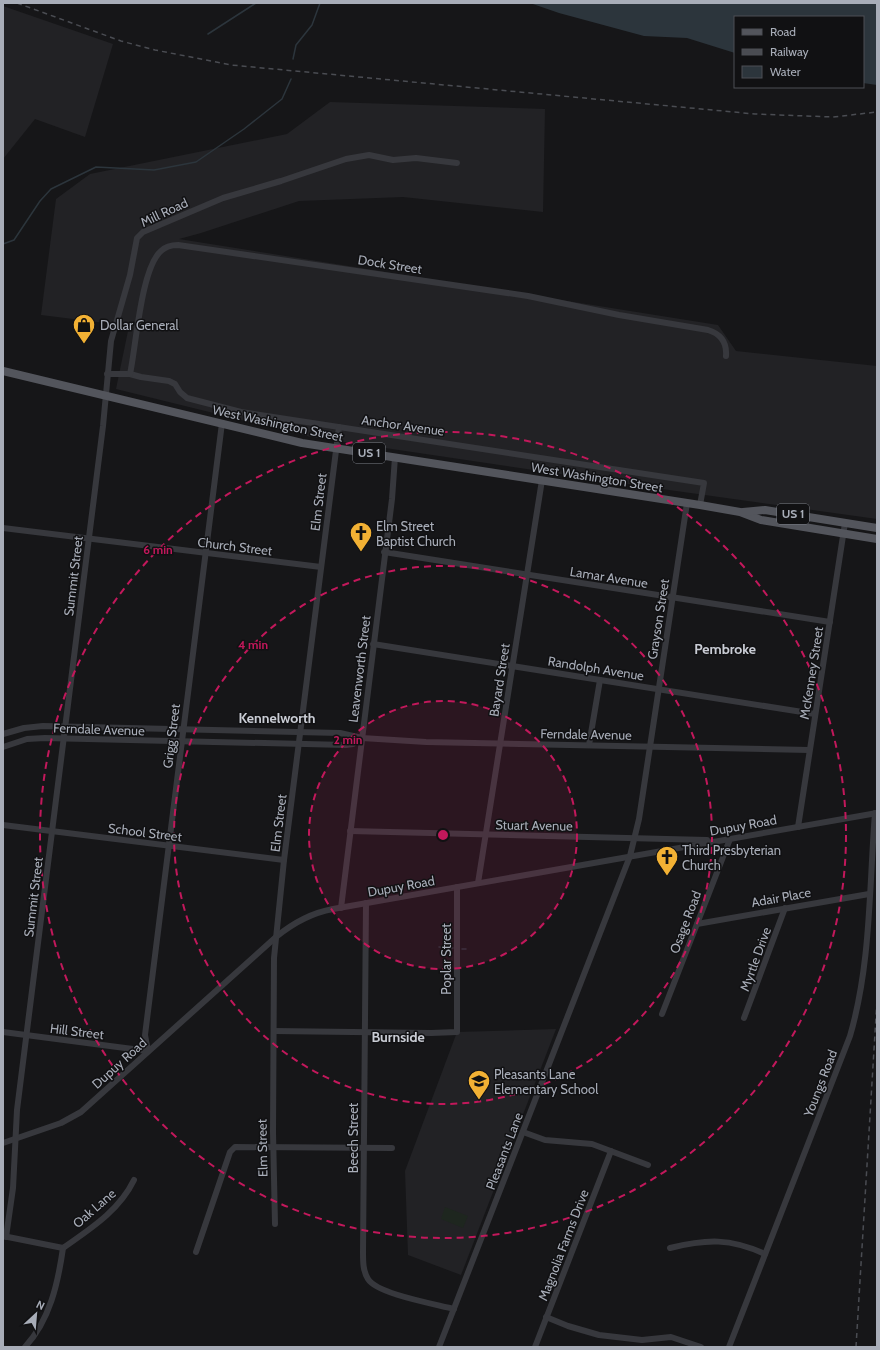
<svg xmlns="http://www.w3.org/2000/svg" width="880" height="1350" font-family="Cabin,sans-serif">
  <rect width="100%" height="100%" fill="#161618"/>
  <g fill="#222225">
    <path d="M3,6L113,44L85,137L35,119L3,159Z"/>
    <path d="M330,102L545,109L543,212L403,197L299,201L201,233L179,239L718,325L736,351L877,366V519L669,490L311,437L116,389L129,326L41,315L56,199L90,174L287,134Z"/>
    <path d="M556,1029L461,1275L408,1255L405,1171L457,1032Z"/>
  </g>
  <path fill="#1e261f" d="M445,1207L468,1216L463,1228L441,1219Z"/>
  <path fill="#2c353c" d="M530,3H877V85L863,83V17H735V53L687,38L644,36L559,13Z"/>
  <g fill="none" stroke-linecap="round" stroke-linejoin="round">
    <g stroke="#2c353c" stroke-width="1.5">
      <path d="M208,34L256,3"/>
      <path d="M293,59L296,45L312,25L320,3"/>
      <path d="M3,244L14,240L40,201L51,189L96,167L154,170L196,162L244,129L282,99L291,79"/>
      <path d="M439,947L453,948"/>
      <path d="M462,949H466"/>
    </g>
    <g stroke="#37383d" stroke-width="6">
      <path d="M107,374H130L141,377L169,381L175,384L180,392L187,398L241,412L704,483L700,505"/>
      <path d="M130,374C136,347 141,268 161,251C165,247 172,245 178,245L528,296L619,315L708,330C721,334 727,343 726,356"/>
      <path d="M3,528L321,567"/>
      <path d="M384,552L830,622"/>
      <path d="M373,644L815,714"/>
      <path d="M3,734L24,728L43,726L340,733L362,738L426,742L809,750"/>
      <path d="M589,745L600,680"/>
      <path d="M3,747L27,739L45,738L346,745L353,744L362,738"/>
      <path d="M3,825L284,860"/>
      <path d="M798,827L845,523"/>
      <path d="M350,831L707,840"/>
      <path d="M478,883L542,480"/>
      <path d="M366,903L363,1252C363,1262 363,1271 368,1279C377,1294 435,1304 454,1309"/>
      <path d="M341,908L392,499L395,457"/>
      <path d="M697,924L869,894"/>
      <path d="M662,1014L730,839"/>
      <path d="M744,1018L785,908"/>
      <path d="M274,1031L431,1033L457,1032V887"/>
      <path d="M3,1032L148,1051L145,1035L222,423"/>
      <path d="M523,1132L545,1140L592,1144L648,1165"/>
      <path d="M3,1143L61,1123L81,1112L276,937C293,923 311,913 333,909L877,813"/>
      <path d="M275,1224L273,1132L274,958L284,860L339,427"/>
      <path d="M3,1236L63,1248"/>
      <path d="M6,1237L13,1188L17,1110L103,426L111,341L130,275L137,238L143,232L223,198L281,181L346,159L369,155L393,160L416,158L457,163"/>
      <path d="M63,1248C90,1229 119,1211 134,1180"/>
      <path d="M670,1248C707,1239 730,1238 765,1254"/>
      <path d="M196,1252L230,1152L235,1147L392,1148"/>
      <path d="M546,1317L568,1326L599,1335L642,1340L671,1337L701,1347"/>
      <path d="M25,1347C50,1320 58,1283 63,1248"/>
      <path d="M439,1347L630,856L639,819L687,503"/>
      <path d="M535,1347L611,1151"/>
      <path d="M729,1347L850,1036C871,964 869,888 875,813"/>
    </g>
    <g stroke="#53555c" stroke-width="8">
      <path d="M3,371L302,443L700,505L740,512L761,520L877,539"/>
      <path d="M743,512L765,510L877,528"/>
    </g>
    <g stroke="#4a4c52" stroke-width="1.5" stroke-dasharray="5 4" stroke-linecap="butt">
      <path d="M17,3L121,41L155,50L231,65L755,114L833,117L877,112"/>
      <path d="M856,1347L877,1000"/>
    </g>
  </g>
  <circle cx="443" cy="835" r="134" fill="#c2185b" fill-opacity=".12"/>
  <g fill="none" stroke="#c2185b" stroke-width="2" stroke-dasharray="7 5">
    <circle cx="443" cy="835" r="134"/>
    <circle cx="443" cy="835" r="269"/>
    <circle cx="443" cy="835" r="403"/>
  </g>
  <defs>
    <g id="shop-pin" transform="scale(1.15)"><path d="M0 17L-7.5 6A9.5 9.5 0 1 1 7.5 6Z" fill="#f2b134" stroke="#111113"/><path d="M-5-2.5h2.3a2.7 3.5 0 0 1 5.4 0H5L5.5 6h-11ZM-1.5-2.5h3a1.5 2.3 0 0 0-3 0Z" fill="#111"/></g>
    <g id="church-pin" transform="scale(1.15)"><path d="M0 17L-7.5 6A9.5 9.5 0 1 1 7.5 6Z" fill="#f2b134" stroke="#111113"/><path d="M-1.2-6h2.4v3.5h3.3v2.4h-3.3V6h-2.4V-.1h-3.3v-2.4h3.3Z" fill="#111"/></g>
    <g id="school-pin" transform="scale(1.15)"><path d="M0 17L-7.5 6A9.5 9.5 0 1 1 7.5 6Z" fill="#f2b134" stroke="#111113"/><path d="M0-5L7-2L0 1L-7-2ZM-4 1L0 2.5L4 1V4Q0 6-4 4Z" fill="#111"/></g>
  </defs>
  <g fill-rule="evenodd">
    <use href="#shop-pin" x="84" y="325"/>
    <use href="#church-pin" x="361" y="533"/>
    <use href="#church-pin" x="667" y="857"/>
    <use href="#school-pin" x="479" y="1081"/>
  </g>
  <g text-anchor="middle" stroke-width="3" stroke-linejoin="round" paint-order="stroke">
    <g fill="#111113" stroke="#7b7e86" stroke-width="1">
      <rect x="353" y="443" width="32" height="20" rx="3"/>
      <rect x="777" y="504" width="32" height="20" rx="3"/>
    </g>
    <g font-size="12" font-weight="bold" fill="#a8adb8">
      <text x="369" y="457">US 1</text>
      <text x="793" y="518">US 1</text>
    </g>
    <g font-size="13" fill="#a8adb8" stroke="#111113">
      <text transform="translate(164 212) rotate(-25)" y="5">Mill Road</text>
      <text transform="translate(390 264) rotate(9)" y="5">Dock Street</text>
      <text transform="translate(278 423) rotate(12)" y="5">West Washington Street</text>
      <text transform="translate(403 425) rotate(8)" y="5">Anchor Avenue</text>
      <text transform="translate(597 477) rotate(9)" y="5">West Washington Street</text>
      <text transform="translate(318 502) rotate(-83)" y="5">Elm Street</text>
      <text transform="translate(235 546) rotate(7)" y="5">Church Street</text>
      <text transform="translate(73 576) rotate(-83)" y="5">Summit Street</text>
      <text transform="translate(609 577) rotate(9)" y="5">Lamar Avenue</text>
      <text transform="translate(658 619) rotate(-81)" y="5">Grayson Street</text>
      <text transform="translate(596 668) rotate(9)" y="5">Randolph Avenue</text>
      <text transform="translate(359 669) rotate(-83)" y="5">Leavenworth Street</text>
      <text transform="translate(811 673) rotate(-81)" y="5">McKenney Street</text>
      <text transform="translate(499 680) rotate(-81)" y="5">Bayard Street</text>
      <text transform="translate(99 729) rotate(2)" y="5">Ferndale Avenue</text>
      <text transform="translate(586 734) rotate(1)" y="5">Ferndale Avenue</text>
      <text transform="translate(171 736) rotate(-83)" y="5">Grigg Street</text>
      <text transform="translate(278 823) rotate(-83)" y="5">Elm Street</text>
      <text transform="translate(534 825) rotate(1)" y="5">Stuart Avenue</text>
      <text transform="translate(743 825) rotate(-10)" y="5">Dupuy Road</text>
      <text transform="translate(145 832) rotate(7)" y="5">School Street</text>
      <text transform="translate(401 886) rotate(-10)" y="5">Dupuy Road</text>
      <text transform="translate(33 897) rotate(-83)" y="5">Summit Street</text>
      <text transform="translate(781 897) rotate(-10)" y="5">Adair Place</text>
      <text transform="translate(685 922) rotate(-69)" y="5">Osage Road</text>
      <text transform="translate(446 959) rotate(-90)" y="5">Poplar Street</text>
      <text transform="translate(755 959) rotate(-70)" y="5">Myrtle Drive</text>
      <text transform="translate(77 1031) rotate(7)" y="5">Hill Street</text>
      <text transform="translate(119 1063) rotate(-42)" y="5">Dupuy Road</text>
      <text transform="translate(820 1083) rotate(-69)" y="5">Youngs Road</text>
      <text transform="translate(353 1138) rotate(-90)" y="5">Beech Street</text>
      <text transform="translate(262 1148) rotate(-91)" y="5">Elm Street</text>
      <text transform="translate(504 1151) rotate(-69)" y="5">Pleasants Lane</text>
      <text transform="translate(94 1208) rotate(-41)" y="5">Oak Lane</text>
      <text transform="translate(563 1245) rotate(-69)" y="5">Magnolia Farms Drive</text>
    </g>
    <g font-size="13" fill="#a8adb8" stroke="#111113" text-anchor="start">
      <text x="100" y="330">Dollar General</text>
      <text x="376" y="531">Elm Street<tspan x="376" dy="15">Baptist Church</tspan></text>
      <text x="682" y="855">Third Presbyterian<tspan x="682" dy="15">Church</tspan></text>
      <text x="494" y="1079">Pleasants Lane<tspan x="494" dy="15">Elementary School</tspan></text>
    </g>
    <g font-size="14" font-weight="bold" fill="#c9ccd4" stroke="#111113">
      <text x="725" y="654">Pembroke</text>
      <text x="277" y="723">Kennelworth</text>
      <text x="398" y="1042">Burnside</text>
    </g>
  </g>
  <circle cx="443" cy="835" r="6" fill="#c2185b" stroke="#111113" stroke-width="2"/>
  <g font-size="12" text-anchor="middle" font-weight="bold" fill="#c2185b" stroke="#111113" stroke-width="3" stroke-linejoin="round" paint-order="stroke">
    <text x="158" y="554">6 min</text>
    <text x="253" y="649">4 min</text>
    <text x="348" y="744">2 min</text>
  </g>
  <rect width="880" height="1350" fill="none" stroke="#a8adb8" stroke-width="8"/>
  <rect x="734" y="16" width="130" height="72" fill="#111113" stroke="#4d4f55"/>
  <rect x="742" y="29" width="20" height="6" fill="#53555c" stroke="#4d4f55"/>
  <text x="770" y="36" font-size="12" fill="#a8adb8">Road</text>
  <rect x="742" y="49" width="20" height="6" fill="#4a4c52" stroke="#4d4f55"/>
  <text x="770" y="56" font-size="12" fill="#a8adb8">Railway</text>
  <rect x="742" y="66" width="20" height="12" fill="#2c353c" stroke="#4d4f55"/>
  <text x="770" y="76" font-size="12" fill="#a8adb8">Water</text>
  <g transform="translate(36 1314) rotate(26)" stroke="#111113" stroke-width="3" paint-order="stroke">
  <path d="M0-3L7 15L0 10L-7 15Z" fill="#a8adb8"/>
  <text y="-6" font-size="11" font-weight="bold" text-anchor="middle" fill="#a8adb8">N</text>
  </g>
</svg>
